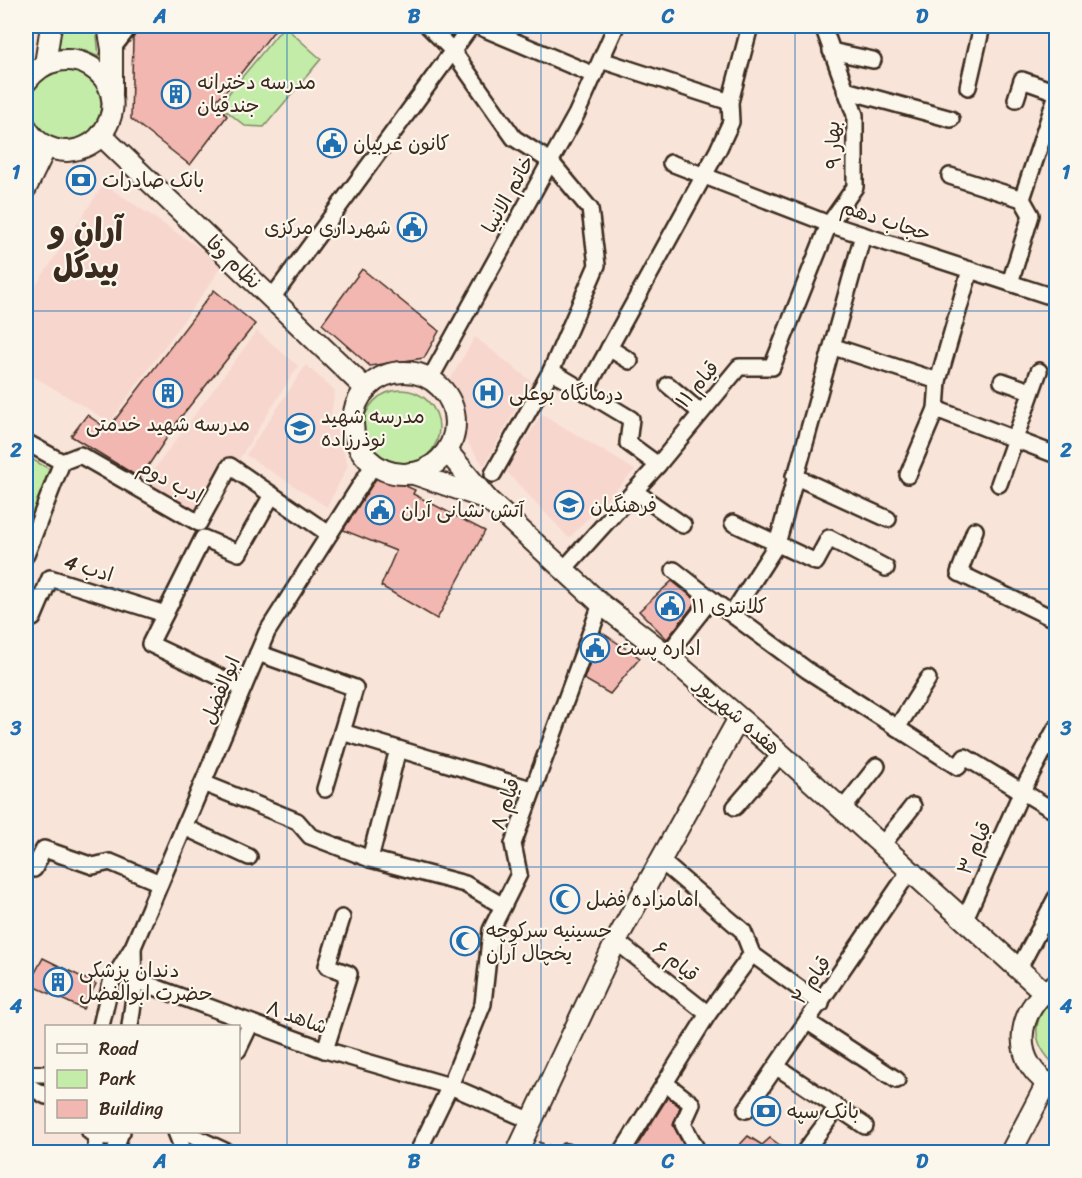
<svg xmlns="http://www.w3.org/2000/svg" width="1082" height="1178" font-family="Sriracha,'Playpen Sans Arabic',sans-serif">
  <rect width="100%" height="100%" fill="#f9e4da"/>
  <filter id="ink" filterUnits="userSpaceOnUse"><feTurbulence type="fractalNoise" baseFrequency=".0167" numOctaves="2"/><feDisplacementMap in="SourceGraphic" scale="12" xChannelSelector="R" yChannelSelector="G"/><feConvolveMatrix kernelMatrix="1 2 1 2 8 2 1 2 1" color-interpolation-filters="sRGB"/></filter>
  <g filter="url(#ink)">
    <g fill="#f7d6ce">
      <path d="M104,184L222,263L213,280L110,422L26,372V300Z"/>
      <path d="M257,331L298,366L238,461L224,458L195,511L144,483Z"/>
      <path d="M475,337L531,381L484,466L461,434L448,383Z"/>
      <path d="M306,365L335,391L331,414L348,466L327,507L246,455Z"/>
      <path d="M542,414L635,470L569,538L506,471Z"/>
    </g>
    <g fill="#c3eca8" stroke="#7f8b63" stroke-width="1.5">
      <path d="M58,26H96L99,57L83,50L53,48Z"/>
      <path d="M284,26L321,59L264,127L245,126L223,108L229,93Z"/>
      <circle cx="64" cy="105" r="37"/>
      <circle cx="401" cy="428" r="38"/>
      <path d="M26,456L53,471L26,541Z"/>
      <path d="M1056,995V1066C1030,1042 1031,1018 1056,995Z"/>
    </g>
    <g fill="#f3b7b1" stroke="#3b2a1e" stroke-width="1.5">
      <path d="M140,26H278L230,87L216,100L227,116L190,165L131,119L133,38Z"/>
      <path d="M362,269L439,331L424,358L370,366L322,324Z"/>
      <path d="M214,290L255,324L180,418L140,478L71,436L87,415L108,429Z"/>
      <path d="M379,474L415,490L413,494L485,531L437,619L381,586L396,551L343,530Z"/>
      <path d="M672,581L697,601L667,639L639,611Z"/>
      <path d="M601,632L640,658L610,694L584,679Z"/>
      <path d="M43,958L96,984L83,1009L29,984Z"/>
      <path d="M668,1097L680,1107L673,1125L687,1152H633Z"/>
      <path d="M748,1136L762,1145L770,1138L789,1152H733Z"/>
    </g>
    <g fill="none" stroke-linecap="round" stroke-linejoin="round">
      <g stroke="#3b2a1e" stroke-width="20">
        <g id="minor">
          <path d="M428,26L452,50L514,138L550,161L590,209L597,265L551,371L493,474"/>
          <path d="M478,26L594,75"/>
          <path d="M112,49L130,26"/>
          <path d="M831,51L873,60"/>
          <path d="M601,60L730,102"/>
          <path d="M968,87L982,26"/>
          <path d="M845,90L951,119"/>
          <path d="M1016,99L1022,80L1056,92"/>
          <path d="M671,163L829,224L1056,298"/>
          <path d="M950,176L1022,199L1056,97"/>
          <path d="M1010,283L1031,215L1022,199"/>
          <path d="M272,298L471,26"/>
          <path d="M834,347L938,381"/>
          <path d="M609,348L630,361"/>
          <path d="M551,371L631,419L628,443L658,465"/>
          <path d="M430,379L576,115L616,26"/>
          <path d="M1002,381L1030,391"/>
          <path d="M668,385L700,412"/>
          <path d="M585,392L718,150L731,122L730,102L750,26"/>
          <path d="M936,409L1056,455"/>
          <path d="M26,442L62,462L80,455L199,523L230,466L329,534"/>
          <path d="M908,475L936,409L938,381L970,270"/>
          <path d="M794,476L888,519"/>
          <path d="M999,484L1039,371"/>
          <path d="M634,491L683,525"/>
          <path d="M733,523L816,562L829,538L886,568"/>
          <path d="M975,530L959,573L1056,620"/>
          <path d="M26,555L62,462"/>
          <path d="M564,569L658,465L739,367H772L829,224L855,187V115L823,26"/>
          <path d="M674,570L711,599"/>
          <path d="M732,614L777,544L863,235"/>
          <path d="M26,616L33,618L50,578L165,614"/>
          <path d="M258,653L355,688L325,789"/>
          <path d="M667,655L711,599L807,670L958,767L965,757L1056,812"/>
          <path d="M243,688L150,644L203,538L239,553L272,495"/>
          <path d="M897,728L928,679"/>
          <path d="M342,732L531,789"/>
          <path d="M203,783L297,821L310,836L370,859L465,884L503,906"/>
          <path d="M735,807L781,754"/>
          <path d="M842,810L877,766"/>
          <path d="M184,827L249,857"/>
          <path d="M882,845L913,806"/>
          <path d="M370,859L398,749"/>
          <path d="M660,860L743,931L752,954L821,1004"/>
          <path d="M26,866L34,869L44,849L93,866L110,862L160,883"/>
          <path d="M964,921L1022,791L1056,728"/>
          <path d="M616,941L708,1014"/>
          <path d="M1018,970L1056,898"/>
          <path d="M133,979L325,1050L450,1086L532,1121"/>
          <path d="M808,1022L897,1080"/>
          <path d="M101,1026L111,983L133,947L267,632L374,464"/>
          <path d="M130,1026L134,997L133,947"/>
          <path d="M238,1050L251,1023"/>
          <path d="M325,1050L349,974L327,966L342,918"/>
          <path d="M777,1067L865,1126"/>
          <path d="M26,1074H46"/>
          <path d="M665,1083L692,1104L683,1124L698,1152"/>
          <path d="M26,1085L46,1096"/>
          <path d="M746,1110L909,872"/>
          <path d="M90,1132C100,1138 112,1139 122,1132"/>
          <path d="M176,1132L184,1152"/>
          <path d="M184,1132L227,1152"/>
          <path d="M805,1151L837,1108"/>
          <path d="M96,1152V1136"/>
          <path d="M115,1152L120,1134"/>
          <path d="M418,1152L450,1086L483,1004L491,930L519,874L513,844L601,604"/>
          <path d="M566,1152H567"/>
          <path d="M622,1152L708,1014L752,954"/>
        </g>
      </g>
      <g stroke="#3b2a1e" stroke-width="24">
        <g id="major">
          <path d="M108,26L112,49V93"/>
          <path d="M45,64L51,26"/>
          <path d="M26,82C64,31 136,78 105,129C97,143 83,150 67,151C50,151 34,142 26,127"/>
          <path d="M101,135L366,389"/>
          <path d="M26,188L46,147"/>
          <circle cx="404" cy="423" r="51"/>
          <path d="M447,451L487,499"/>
          <path d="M411,473L487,499L601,604L667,655L781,754L1044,992"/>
          <path d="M1056,984C1014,1009 1009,1065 1056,1088"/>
          <path d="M517,1152L616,941L739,718"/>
          <path d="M1011,1152L1047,1083"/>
        </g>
      </g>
      <path stroke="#3b2a1e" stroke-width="2" stroke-dasharray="6 4.5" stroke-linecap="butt" d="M538,1142L553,1147"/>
      <use href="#minor" stroke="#fbf7ec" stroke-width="15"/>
      <use href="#major" stroke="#fbf7ec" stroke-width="20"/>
    </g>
  </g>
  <path fill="none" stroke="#1f6fb2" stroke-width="1.5" stroke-opacity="0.55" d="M287,26V1152M541,26V1152M795,26V1152M26,311H1056M26,589H1056M26,867H1056"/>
  <defs>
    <g id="building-ring" transform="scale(1.5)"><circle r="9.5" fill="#fbf7ec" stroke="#1f6fb2" stroke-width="1.5"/><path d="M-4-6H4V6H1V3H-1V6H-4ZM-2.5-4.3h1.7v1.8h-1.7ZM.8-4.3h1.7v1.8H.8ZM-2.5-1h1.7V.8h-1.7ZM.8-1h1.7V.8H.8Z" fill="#1f6fb2"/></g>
    <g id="civic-ring" transform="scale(1.5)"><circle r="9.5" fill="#fbf7ec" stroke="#1f6fb2" stroke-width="1.5"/><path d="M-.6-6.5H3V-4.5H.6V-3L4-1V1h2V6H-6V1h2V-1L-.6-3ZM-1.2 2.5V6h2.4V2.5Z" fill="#1f6fb2"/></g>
    <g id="bank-ring" transform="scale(1.5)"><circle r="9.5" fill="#fbf7ec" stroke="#1f6fb2" stroke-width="1.5"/><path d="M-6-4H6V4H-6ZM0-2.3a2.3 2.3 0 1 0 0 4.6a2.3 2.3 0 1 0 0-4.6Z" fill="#1f6fb2"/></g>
    <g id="hospital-ring" transform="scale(1.5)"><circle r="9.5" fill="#fbf7ec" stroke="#1f6fb2" stroke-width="1.5"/><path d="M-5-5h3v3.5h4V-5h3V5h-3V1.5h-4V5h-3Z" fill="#1f6fb2"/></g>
    <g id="school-ring" transform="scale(1.5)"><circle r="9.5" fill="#fbf7ec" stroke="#1f6fb2" stroke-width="1.5"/><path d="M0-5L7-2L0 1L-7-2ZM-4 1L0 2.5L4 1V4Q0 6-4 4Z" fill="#1f6fb2"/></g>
    <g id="university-ring" transform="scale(1.5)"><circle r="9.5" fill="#fbf7ec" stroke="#1f6fb2" stroke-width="1.5"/><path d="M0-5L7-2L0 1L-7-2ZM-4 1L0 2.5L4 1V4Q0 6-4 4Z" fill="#1f6fb2"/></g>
    <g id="mosque-ring" transform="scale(1.5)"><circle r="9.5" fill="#fbf7ec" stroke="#1f6fb2" stroke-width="1.5"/><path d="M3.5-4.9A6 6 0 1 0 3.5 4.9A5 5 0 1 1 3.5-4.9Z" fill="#1f6fb2"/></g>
  </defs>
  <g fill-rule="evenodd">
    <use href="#building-ring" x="176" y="94"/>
    <use href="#civic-ring" x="332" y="143"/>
    <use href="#bank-ring" x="81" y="180"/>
    <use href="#civic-ring" x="412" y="227"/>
    <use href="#building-ring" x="168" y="393"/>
    <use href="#hospital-ring" x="488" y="393"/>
    <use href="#school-ring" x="300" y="428"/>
    <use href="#university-ring" x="569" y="505"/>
    <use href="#civic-ring" x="380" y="510"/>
    <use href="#civic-ring" x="670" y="606"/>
    <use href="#civic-ring" x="595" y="648"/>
    <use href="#mosque-ring" x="565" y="899"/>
    <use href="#mosque-ring" x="465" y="941"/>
    <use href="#building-ring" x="58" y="982"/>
    <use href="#bank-ring" x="766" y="1111"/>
  </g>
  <g text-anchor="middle" stroke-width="4.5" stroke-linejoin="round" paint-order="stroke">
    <g font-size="20" fill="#3b2a1e" stroke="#fbf7ec" text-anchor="start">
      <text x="197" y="89">مدرسه دخترانه<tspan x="197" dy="23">جندقیان</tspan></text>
      <text x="353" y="150">کانون عربیان</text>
      <text x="102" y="187">بانک صادرات</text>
      <text x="391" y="234" text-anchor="end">شهرداری مرکزی</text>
      <text x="509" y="400">درمانگاه بوعلی</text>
      <text x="321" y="423">مدرسه شهید<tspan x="321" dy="23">نوذرزاده</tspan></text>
      <text x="168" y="431" text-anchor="middle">مدرسه شهید خدمتی</text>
      <text x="590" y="512">فرهنگیان</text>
      <text x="401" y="517">آتش نشانی آران</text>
      <text x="691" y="613">کلانتری ۱۱</text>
      <text x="616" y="655">اداره پست</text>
      <text x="586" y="906">امامزاده فضل</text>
      <text x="486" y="937">حسینیه سرکوچه<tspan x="486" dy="23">یخچال آران</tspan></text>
      <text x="79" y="977">دندان پزشکی<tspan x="79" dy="23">حضرت ابوالفضل</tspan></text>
      <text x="787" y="1118">بانک سپه</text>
    </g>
    <g font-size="20" fill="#3b2a1e" stroke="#fbf7ec">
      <text transform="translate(833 145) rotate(-92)" y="7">بهار ۹</text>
      <text transform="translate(508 194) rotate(-61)" y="7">خاتم الانبیا</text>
      <text transform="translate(886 220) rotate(18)" y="7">حجاب دهم</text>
      <text transform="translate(234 262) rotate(44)" y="7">نظام وفا</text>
      <text transform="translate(697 384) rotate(-50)" y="7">قیام ۱۱</text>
      <text transform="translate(171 481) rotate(28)" y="7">ادب دوم</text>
      <text transform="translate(89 568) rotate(17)" y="7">ادب 4</text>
      <text transform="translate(220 690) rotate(-67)" y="7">ابوالفضل</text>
      <text transform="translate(738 716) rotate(41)" y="7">هفده شهریور</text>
      <text transform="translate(505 804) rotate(-72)" y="7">قیام ۸</text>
      <text transform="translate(974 848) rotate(-66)" y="7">قیام ۳</text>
      <text transform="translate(676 961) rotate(39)" y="7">قیام ۶</text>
      <text transform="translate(811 980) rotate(-56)" y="7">قیام ۲</text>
      <text transform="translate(297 1017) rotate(20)" y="7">شاهد ۸</text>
    </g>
    <g font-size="32" font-weight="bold" fill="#3b2a1e" stroke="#fbf7ec">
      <text x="86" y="241">آران و<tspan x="86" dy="37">بیدگل</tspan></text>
    </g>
  </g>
  <rect width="1082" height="1178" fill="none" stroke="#fbf7ec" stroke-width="66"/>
  <rect x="45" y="1025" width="195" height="108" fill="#fbf7ec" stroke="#aea59a" stroke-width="1.5"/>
  <rect x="57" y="1044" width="30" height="9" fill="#fbf7ec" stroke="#aea59a" stroke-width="1.5"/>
  <text x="99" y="1055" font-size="18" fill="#3b2a1e">Road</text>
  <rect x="57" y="1070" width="30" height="18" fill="#c3eca8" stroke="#aea59a" stroke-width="1.5"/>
  <text x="99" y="1085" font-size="18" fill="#3b2a1e">Park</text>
  <rect x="57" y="1100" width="30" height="18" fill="#f3b7b1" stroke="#aea59a" stroke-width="1.5"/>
  <text x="99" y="1115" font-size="18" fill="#3b2a1e">Building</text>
  <rect x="33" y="33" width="1016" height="1112" fill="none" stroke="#1f6fb2" stroke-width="2"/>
  <g font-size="20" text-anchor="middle" font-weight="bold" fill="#1f6fb2">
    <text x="160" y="23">A</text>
    <text x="414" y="23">B</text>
    <text x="668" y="23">C</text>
    <text x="922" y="23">D</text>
    <text x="16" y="179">1</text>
    <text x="1066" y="179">1</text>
    <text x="16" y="457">2</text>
    <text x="1066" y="457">2</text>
    <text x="16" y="735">3</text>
    <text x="1066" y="735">3</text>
    <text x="16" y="1013">4</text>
    <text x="1066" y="1013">4</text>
    <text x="160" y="1168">A</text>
    <text x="414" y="1168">B</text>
    <text x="668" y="1168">C</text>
    <text x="922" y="1168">D</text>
  </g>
</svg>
